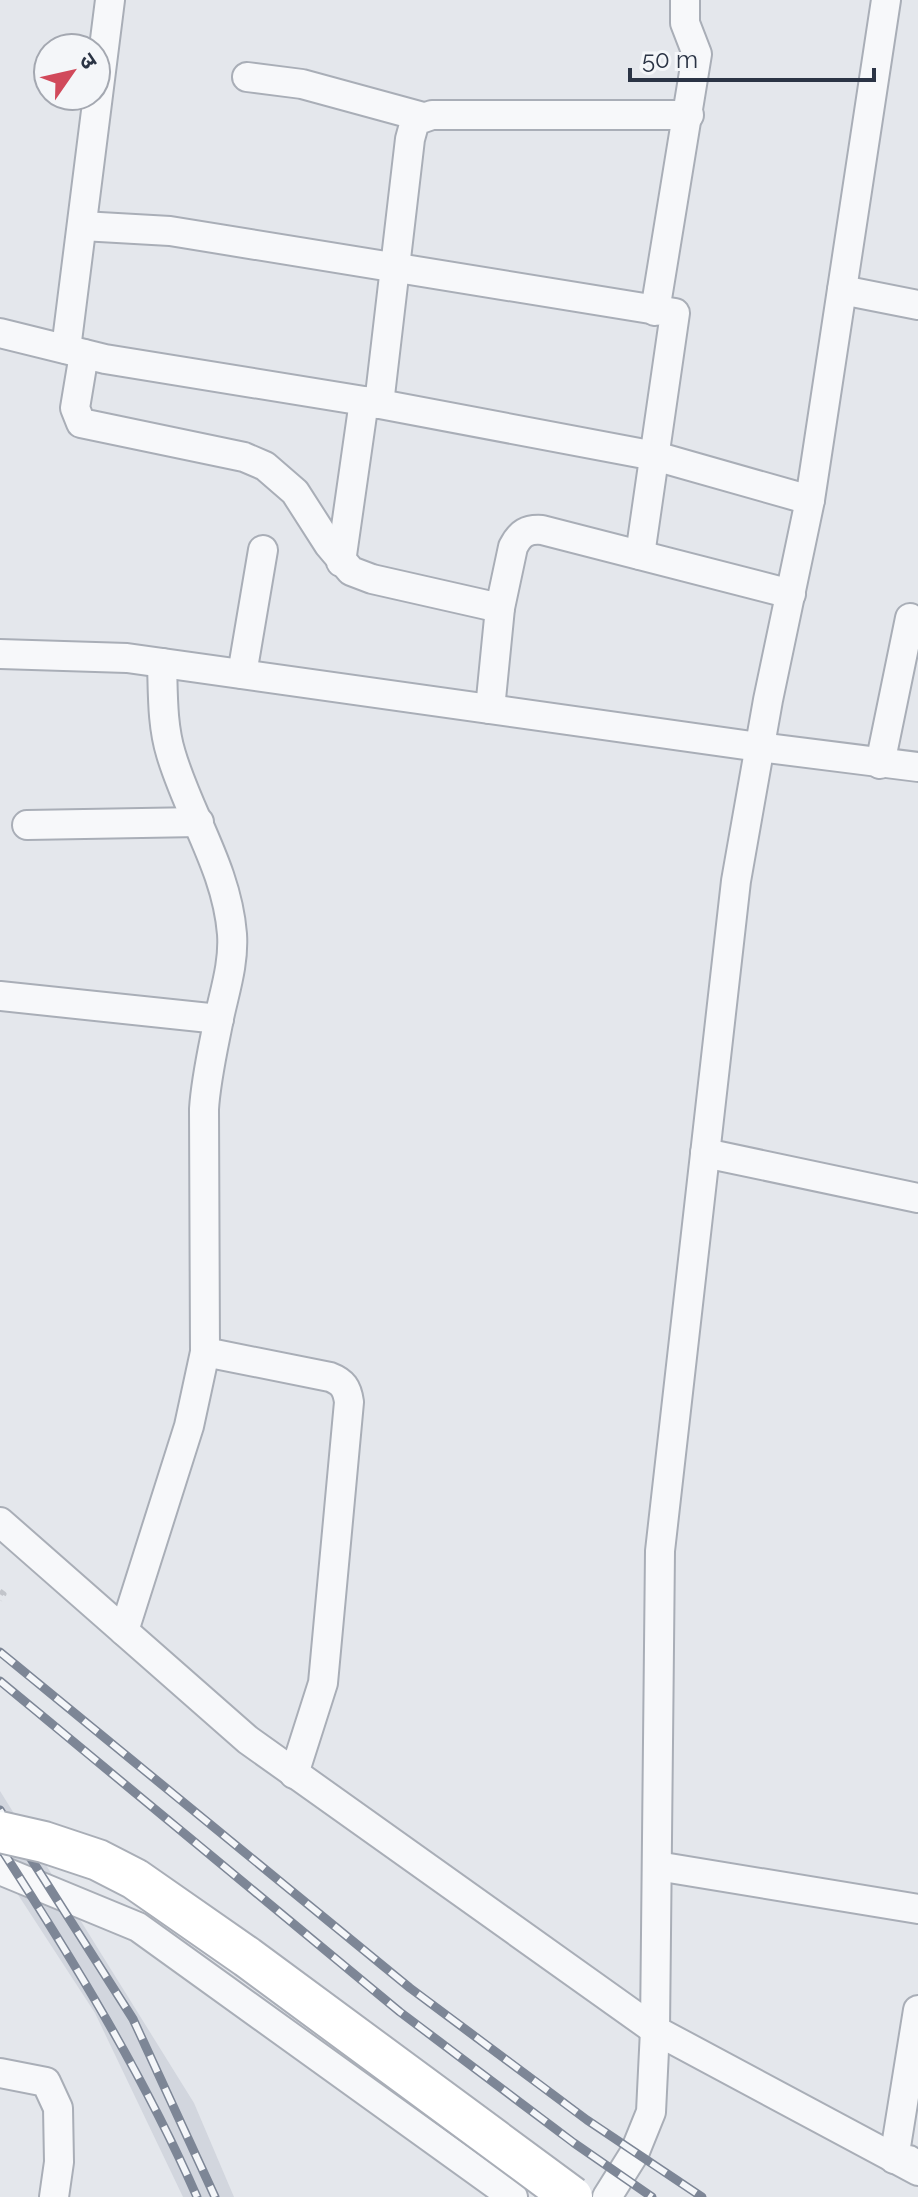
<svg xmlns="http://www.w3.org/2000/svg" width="918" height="2197" font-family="Raleway,'Noto Sans Devanagari',sans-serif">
  <rect width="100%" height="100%" fill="#e4e7ec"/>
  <path fill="#d2d6de" d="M0,1791L194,2103L234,2197H183L95,2013L0,1867Z"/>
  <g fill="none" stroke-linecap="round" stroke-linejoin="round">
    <g stroke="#a9aeb7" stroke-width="32">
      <g id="street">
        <path d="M247,77L302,84L423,117"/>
        <path d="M82,226L170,231L675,313L640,555"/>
        <path d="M842,290L918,305"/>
        <path d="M655,311L697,54L685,23V0"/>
        <path d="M0,333L105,359L364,401L655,456L810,500"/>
        <path d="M66,349L110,0"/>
        <path d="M84,354L75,408L81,423L244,457L265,466L295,492L329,545L351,571L372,579L500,608"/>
        <path d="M379,404L410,139L415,121L432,115H689"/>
        <path d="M341,562L364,401"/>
        <path d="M0,654L127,658L759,747L918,767"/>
        <path d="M242,674L263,550"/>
        <path d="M490,709L500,608L513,547C520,533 527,529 542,530L791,594"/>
        <path d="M880,764L910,618"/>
        <path d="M27,825L199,822"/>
        <path d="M0,996L219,1019"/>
        <path d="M705,1153L918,1198"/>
        <path d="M205,1352L330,1377C343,1382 347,1388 349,1402L323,1683L294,1774"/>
        <path d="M0,1522L248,1740L655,2030L918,2171"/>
        <path d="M124,1631L189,1426L205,1352L204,1109C206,1078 213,1049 219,1018C225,990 234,963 232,934C227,869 189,815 171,754C162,725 163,693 162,663"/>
        <path d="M657,1866L918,1909"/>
        <path d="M0,1870L138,1927L513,2197"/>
        <path d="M0,2073L46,2082L58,2108L59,2162L54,2197"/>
        <path d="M909,2160L894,2159L918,2010"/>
        <path d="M607,2197L634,2154L651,2112L655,2030L660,1551L736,881L768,700L810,500L886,0"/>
      </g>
    </g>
    <path stroke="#c2c5cb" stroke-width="5" stroke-dasharray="6 6" stroke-linecap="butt" d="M0,1591L4,1594L0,1600"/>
    <use href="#street" stroke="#f7f8fa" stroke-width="28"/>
    <g stroke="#7d8696" stroke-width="9">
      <g id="rail">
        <path d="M0,1652L410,1988L587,2120L702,2197"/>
        <path d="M0,1681L400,2012L574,2143L652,2197"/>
        <path d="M0,1810L133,2019L215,2197"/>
        <path d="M0,1847C73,1960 143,2074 197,2197"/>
      </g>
    </g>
    <use href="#rail" stroke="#f4f6f9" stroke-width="6" stroke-dasharray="18" stroke-linecap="butt"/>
    <g stroke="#a9aeb7" stroke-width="44" stroke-linecap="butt">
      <path id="secondary-bridge" d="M0,1832L44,1842L98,1860L135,1879L247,1957L572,2197"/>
    </g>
    <use href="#secondary-bridge" stroke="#fff" stroke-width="40"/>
  </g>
  <g transform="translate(72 72) rotate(56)"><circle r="38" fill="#f4f6f9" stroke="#a4a8b1" stroke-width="2"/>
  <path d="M0-6L14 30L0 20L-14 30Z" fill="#d1495b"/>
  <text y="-12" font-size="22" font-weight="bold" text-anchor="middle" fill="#2b3445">उ</text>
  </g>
  <path d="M630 68v12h244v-12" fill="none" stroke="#2b3445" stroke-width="4"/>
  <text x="642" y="68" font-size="24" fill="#2b3445" stroke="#f4f6f9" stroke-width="6" paint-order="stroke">50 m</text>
</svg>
